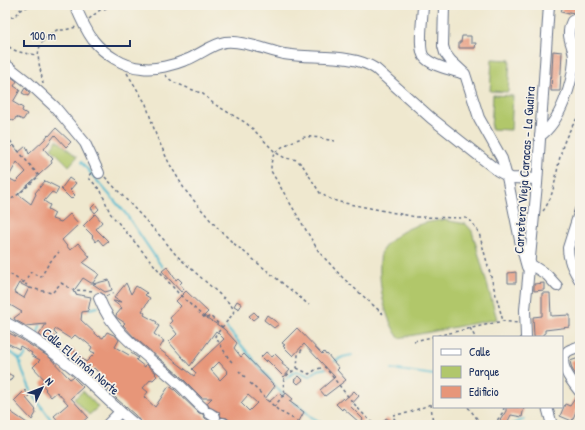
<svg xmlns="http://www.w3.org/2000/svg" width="585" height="430" font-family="'Patrick Hand',sans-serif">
  <rect width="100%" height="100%" fill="#f7f3e8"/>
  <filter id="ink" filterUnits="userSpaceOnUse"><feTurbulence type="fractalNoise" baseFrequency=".025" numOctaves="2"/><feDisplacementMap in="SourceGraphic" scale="8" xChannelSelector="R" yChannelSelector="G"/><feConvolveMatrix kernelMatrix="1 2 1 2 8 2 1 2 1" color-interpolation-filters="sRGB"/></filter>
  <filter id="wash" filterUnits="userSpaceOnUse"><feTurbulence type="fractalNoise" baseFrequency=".012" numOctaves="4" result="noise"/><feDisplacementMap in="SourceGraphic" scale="16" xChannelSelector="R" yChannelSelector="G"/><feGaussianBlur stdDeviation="0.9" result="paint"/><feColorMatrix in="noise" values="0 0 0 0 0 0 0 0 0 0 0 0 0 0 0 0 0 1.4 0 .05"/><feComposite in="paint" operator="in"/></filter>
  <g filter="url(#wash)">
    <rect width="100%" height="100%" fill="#efe8cf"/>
    <g fill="#b1c76b" stroke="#667b64">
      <path d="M492,59L510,60L508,92L490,91Z"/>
      <path d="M493,95L513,96L511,130L491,129Z"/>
      <path d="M57,140L77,157L69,166L51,148Z"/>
      <path d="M444,220L466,224L472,231L497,319L399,338C383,316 377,279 381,252C395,230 420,222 444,220Z"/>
      <path d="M83,391L98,407L89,415L74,399Z"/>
    </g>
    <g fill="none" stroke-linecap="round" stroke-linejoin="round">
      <g stroke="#53bbd1" stroke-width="2">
        <path d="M81,162L126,214L162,267"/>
        <path d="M89,309L98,307"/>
        <path d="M227,328L283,395"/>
        <path d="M37,335L41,323"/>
        <path d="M5,351L12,353L19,359L24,375L33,395L55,425"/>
        <path d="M20,359L23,358L26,354"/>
        <path d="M335,361L343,357L352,355"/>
        <path d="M392,369L434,375"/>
        <path d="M285,379L296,371L310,376L317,370L327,368"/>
        <path d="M292,402L302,408L311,417L326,425"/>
        <path d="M511,425L524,419"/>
      </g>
    </g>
    <g id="blocks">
      <g fill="#e79679" fill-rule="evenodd">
        <path d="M563,5H571V6L580,8V11L574,13L569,12V14L561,12Z"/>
        <path d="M462,36H471V43H476L475,48H459V42H461Z"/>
        <path d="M553,51L562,52L560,91H551Z"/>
        <path d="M5,73L17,81L14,86L20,90L13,102L23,108L22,111L27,114L23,120L16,117L14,121L5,116Z"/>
        <path d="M25,88L30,93L28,96L22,93Z"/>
        <path d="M56,128L71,142L66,147L55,135L44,149L53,159L51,161L52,163L18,194L31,204L36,194L35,193L45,181L59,188L56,194L52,192L44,201L50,205L48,209L55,213L52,219L61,222L70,214L79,224L62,240L70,250L78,243L90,257L83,263L99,274L93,283H91L83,278L73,292L76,293L75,294L91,297L88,311L82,312L81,320L99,337V336L103,338L107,332L116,336L119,340L115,347L129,355L131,353L138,358L136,360L145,367L146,364L156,373L155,374L157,376L153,380L151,379L143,388L148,392L144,397L155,407L169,386L175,390L199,413L203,414L205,418L212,423H217V425H143L135,415L108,391L109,390L106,387L107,386L100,378L102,376L94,368L89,373L65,354L71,348L86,362L95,353L90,351L92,347L81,338L80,339L75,335L71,339L55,329L54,332L57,335L49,342L39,335L46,324L26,326L15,320L14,318L22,312L5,302V259L7,256L5,254V191L8,186L5,184V148L8,150L13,145L19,152L26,146L29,154L44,140L48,135L49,136ZM17,162L26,172L16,182L8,178ZM19,283L29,288L24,298L14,292Z"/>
        <path d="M69,178L76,183L70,190L75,195L71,199L61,189Z"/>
        <path d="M95,204L99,209L95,213L91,208Z"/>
        <path d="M521,208H527V215H522Z"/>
        <path d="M95,214L102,222L96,229L108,241L103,245L98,239L96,242L92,237L93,236L83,226Z"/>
        <path d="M167,267L176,280L178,278L182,282L180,284L184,289L181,292L162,271Z"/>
        <path d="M516,272V283H508V273Z"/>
        <path d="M109,280L112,290L105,292L93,284Z"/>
        <path d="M126,283L131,294L136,286L147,293L145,295L150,298L142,311L145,313L144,315L157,322L156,324L159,326L154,334L164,341L159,349L194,376L196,373L192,369L224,339L216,331L190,366L175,349L169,342L177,334L169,324L172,321L170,318L181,306L176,301L186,291L208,312L204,316L224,329L237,343L234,348L241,357L244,354L275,386L265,399L269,402L279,393L283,397L286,393L293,399L289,401L304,412L297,425H235L227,418L221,417L219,412L209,407L207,403L212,398H202L179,375L134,337L123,325L125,323L116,317V315L122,308L113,301L121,302L114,298ZM219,362L228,372L220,380L211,370ZM248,395L257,403L249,411L241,403Z"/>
        <path d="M544,283V290L534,291V284Z"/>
        <path d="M542,293H550L551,316L570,315V327L545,330V334H543V337H534L533,317L542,316Z"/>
        <path d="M237,301L242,304L239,309L234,306Z"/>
        <path d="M254,312L258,316L253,320L249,316Z"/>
        <path d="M267,315L279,324L274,328L264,320Z"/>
        <path d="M297,328L322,354L324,352L326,355L327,354L339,368L337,370L346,380L325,396L320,390L335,377L304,344L293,356L283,346L285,345L282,343Z"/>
        <path d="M5,331L21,339L49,357L70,379L73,377L83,387L71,398L88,417L79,425H62L54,416L68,404L57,392L51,397L45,390L46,389L41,383L45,380L33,367L40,360L31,355L32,353L20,346L19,349L5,342Z"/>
        <path d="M266,352L272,357L275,354L283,362L282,364L290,370L284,377L267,360L266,362L261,357Z"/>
        <path d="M579,358L580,360V377L578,378L572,369L570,361Z"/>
        <path d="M5,372L13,376L10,381L5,379Z"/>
        <path d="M299,376L303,380L298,384L294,380Z"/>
        <path d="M25,390L29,396L26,398L36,410L35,411L36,413L32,420L14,401Z"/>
        <path d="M354,391L359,396L350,406L363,419L360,423L343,408L342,410L336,404L343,398L344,400Z"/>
        <path d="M576,397L580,399V411L577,409L572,421L560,416L565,404L570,406Z"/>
        <path d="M506,407H524L522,417L511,415L506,425H497L506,411Z"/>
        <path d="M5,408L30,425H5Z"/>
        <path d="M386,418L389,420L395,425H381Z"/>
      </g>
    </g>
  </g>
  <g filter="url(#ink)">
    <use href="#blocks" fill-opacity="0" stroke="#657086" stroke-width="1"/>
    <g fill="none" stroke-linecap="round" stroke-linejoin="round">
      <g stroke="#657086" stroke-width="12">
        <g id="minor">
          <path d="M75,5C80,17 85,29 93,40C104,54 124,67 142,68C155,70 174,65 186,60C198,56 212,44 225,42C242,40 266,50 284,54C311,59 353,53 376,69L431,118L498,171L511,178L537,179"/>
          <path d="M423,5C423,16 417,51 425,58C434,67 450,69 461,73"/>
          <path d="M444,5L443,46L445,53L451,61L465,74L479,118L502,159L507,177L521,245L527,267"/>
          <path d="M5,64L28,82L55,107L85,143L99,173"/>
          <path d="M540,136C560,122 573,83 574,59C574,43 564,38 572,21L580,17"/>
          <path d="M580,210L568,248C568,261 574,270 580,281"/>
          <path d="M530,264L547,275L557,286"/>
          <path d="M99,298C112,333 144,353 170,376C182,386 192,398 203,408"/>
          <path d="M5,322C32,336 56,354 79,373C98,390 116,409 136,425"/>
          <path d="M526,337L525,310L537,184L549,5"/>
          <path d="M580,346C576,348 571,349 568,351C554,361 573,383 580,392"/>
          <path d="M547,407L552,425"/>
          <path d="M209,413L215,417"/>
          <path d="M223,423L226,425"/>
          <path d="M107,425L120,412"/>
        </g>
      </g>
      <g stroke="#657086" stroke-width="1.5" stroke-dasharray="3 3" stroke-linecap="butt">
        <path d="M15,5L21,10"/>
        <path d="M5,18L14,17L21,10L31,5"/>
        <path d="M89,19L100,10L117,5"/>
        <path d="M5,30V42C12,53 25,53 37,55"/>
        <path d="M127,73L146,104L156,135L169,163L185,190L212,222L232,242L309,305"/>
        <path d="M165,75L173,82L203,94L214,104L246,123L253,129L275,152L285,158L297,160L303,166L320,193L328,198L339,202L416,217L466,218L472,222L479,233L503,321"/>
        <path d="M43,84C39,58 30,46 57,30H65L76,27"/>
        <path d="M5,100L11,101"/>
        <path d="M5,130L11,142L39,176L20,193L10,200L5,209"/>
        <path d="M335,141C326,140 316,136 306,137C299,138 279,147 275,153C271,158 271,165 271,171L319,252L342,277L383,314"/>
        <path d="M5,145L9,138"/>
        <path d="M91,173L88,177L101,191L110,213L178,293L206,319L210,316L222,327"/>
        <path d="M105,177L164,240L176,255L227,301C231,305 235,309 233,314L215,336L229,359L234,364"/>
        <path d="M543,211C556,194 556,169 562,149C565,136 574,124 580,113"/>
        <path d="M5,271L27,285"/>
        <path d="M23,283L31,272L41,277L49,263L59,252"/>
        <path d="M30,288L52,293L61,283L73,290L95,291"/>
        <path d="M106,296L114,293"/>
        <path d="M470,328L475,337"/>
        <path d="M414,341L503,321L518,323"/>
        <path d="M297,368L309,374L317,369L325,367C341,387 355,408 375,425"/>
        <path d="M239,371L245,377"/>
        <path d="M250,383L279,411L305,425"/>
        <path d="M431,404L433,425"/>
        <path d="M274,407L285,393C281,376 284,378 297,368L298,355L304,347"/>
        <path d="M468,407L482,425"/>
        <path d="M399,425L393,417V415L408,413L434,403"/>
        <path d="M494,425L503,412L504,407"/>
      </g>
      <use href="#minor" stroke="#fff" stroke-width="10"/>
    </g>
  </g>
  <g text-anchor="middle" stroke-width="3.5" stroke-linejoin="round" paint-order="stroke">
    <g font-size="13" fill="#1b2f5e" stroke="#f7f3e8">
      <text transform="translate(524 170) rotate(-86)" y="5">Carretera Vieja Caracas - La Guaira</text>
      <text transform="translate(81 361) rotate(40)" y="5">Calle El Limón Norte</text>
    </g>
  </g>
  <rect width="585" height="430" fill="none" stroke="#f7f3e8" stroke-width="20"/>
  <rect x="433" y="336" width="130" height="72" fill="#f7f3e8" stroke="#9fa5b1"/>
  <rect x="441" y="349" width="20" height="6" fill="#ffffff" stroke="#9fa5b1"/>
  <text x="469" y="356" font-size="12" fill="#1b2f5e">Calle</text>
  <rect x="441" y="366" width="20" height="12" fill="#b1c76b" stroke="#9fa5b1"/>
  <text x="469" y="376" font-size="12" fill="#1b2f5e">Parque</text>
  <rect x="441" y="386" width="20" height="12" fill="#e79679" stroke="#9fa5b1"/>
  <text x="469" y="396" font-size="12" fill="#1b2f5e">Edificio</text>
  <g transform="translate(42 388) rotate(47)" stroke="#f7f3e8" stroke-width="3" paint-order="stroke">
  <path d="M0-3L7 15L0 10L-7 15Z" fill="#1b2f5e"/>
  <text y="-6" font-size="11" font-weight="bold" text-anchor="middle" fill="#1b2f5e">N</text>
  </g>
  <path d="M24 40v6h106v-6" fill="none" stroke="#1b2f5e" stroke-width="2"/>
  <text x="30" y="40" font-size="12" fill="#1b2f5e" stroke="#f7f3e8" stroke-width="3" paint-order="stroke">100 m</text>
</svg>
